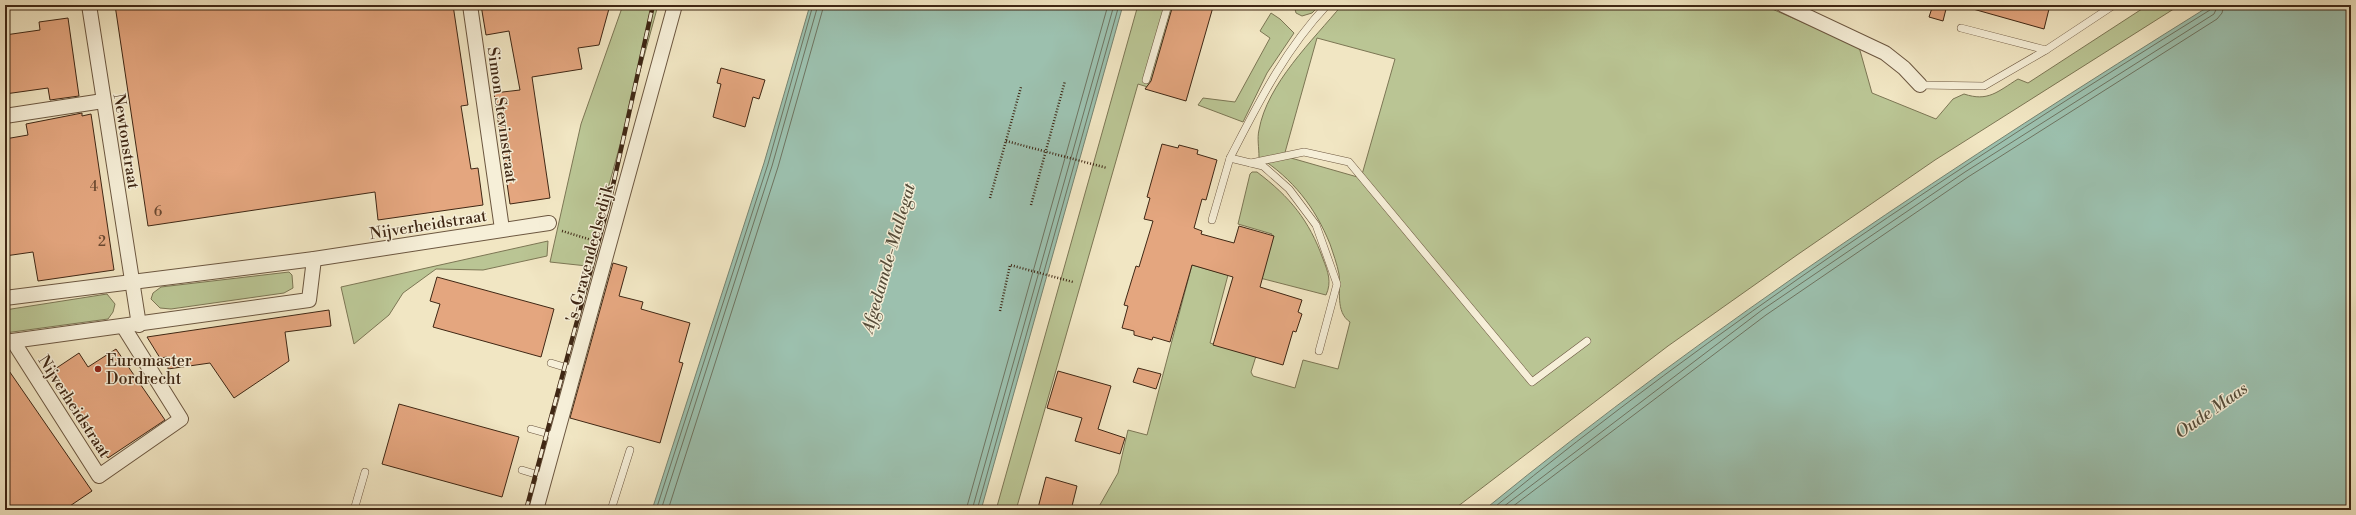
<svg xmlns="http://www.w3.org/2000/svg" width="2356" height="515" font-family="'Libre Bodoni',serif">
  <rect width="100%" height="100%" fill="#f1e6c3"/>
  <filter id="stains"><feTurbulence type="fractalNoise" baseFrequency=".005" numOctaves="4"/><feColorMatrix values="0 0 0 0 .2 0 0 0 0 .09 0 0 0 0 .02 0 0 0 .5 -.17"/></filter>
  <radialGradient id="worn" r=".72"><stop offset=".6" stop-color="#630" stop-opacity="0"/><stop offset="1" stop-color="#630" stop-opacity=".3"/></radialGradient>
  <g fill="#bac594" stroke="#7c7654" fill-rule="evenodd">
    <path d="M623,5H658L587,266L550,262L581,124Z"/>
    <path d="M1138,5H1176L1151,88L1138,84L1016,510H996Z"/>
    <path d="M1294,5H1320L1312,13L1302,16L1296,13Z"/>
    <path d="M1342,5H1763L1859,47L1872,93L1936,119L1953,99L1964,94C1988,102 1997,92 2018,79L2028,83L2148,5H2180L1935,160L1797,255L1668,346L1453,510H1097L1118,473L1128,430L1147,435L1192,265L1228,275L1210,343L1256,356L1251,372L1253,376L1295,388L1303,360L1338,369L1350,322C1335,312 1341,290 1339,274C1337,264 1333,253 1330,244C1315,207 1293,179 1259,157C1259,148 1257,138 1259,130C1267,84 1313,40 1342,5ZM1317,38L1395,59L1361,178L1284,156Z"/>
    <path d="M1271,13L1280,19L1294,33L1267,73L1243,122L1198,105L1203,98L1235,102L1270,38L1260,31Z"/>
    <path d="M1252,172H1257C1290,197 1309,220 1323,259C1328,272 1332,282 1326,295L1260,278L1272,234L1238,224L1250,174Z"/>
    <path d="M548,241L547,256L483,270L436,269L403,293L389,315L354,344L341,287Z"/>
    <path d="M289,272L292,275L293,288L284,293L171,309L160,308L151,299L153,293L161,287Z"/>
    <path d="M107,294L115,304L113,312L108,319L5,333V310Z"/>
  </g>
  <g fill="#9cc0ae" stroke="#778370">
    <path d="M810,5H1123L981,510H652L764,163Z"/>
    <path d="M2211,5H2351V510H1484C1713,323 1961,161 2211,5Z"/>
  </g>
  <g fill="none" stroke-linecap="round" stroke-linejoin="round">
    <g stroke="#6e7461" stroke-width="1">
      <path d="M656,510L768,164L813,5"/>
      <path d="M661,510L772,166L818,5"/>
      <path d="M668,510L778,167L824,5"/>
      <path d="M966,510L1108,5"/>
      <path d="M972,510L1114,5"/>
      <path d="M977,510L1119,5"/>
      <path d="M1491,510C1717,325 1962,164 2210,10L2213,5"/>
      <path d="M1499,510L1762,310L1965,172L2214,14L2218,5"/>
      <path d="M1508,510L1766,315L1968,177L2217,19L2222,13L2224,5"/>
    </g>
  </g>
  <g fill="#e4a67f" stroke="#3f2714">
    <path d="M115,5H453L468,105L461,106L471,169L478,168L483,205L378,220L375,192L148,226Z"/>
    <path d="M481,5H610L599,45L578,48L582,69L532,77L550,198L510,204L494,93L520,90L509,31L486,35Z"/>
    <path d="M1173,5H1205L1213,7L1186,101L1145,89L1151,81Z"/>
    <path d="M1933,5H1947L1943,21L1929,17Z"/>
    <path d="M1973,5H2050L2044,29L1973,9Z"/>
    <path d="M68,18L79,96L50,100L48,88L5,94V35L40,30L39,22Z"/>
    <path d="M721,68L765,80L759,99L753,97L745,127L713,117L721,84L717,83Z"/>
    <path d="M82,113V116L91,114L114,270L38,281L33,252L5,256V139L28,135L26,124Z"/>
    <path d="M1162,144L1178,148L1179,145L1198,150L1197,154L1217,160L1206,200L1202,199L1194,228L1202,231L1201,234L1234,243L1239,226L1274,236L1260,287L1302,300L1298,312L1302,314L1296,332L1293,331L1283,365L1213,345L1233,277L1192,265L1170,342L1153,337L1152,340L1134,335V331L1122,328L1128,306L1124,305L1136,266L1139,267L1153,221L1144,219L1150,198L1147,197Z"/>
    <path d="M613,263L627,267L619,296L643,302L641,309L690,323L679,362L683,363L660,443L570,418Z"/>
    <path d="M437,277L554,309L541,357L433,327L440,304L430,301Z"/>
    <path d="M329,310L331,326L285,332L289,361L234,398L210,363L168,369L167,357L160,358L147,337Z"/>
    <path d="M116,349L165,420L108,458L49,373L79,353L88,367Z"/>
    <path d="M5,365L92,491L64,510H5Z"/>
    <path d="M1138,368L1161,374L1156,389L1133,382Z"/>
    <path d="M1058,371L1111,386L1098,429L1125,438L1120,454L1075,441L1082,418L1047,408Z"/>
    <path d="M399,404L519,437L502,497L382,464Z"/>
    <path d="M1046,477L1077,486L1071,510H1049L1038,508Z"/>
  </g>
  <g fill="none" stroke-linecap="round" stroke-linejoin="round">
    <g stroke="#6c5740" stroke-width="8">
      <g id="lane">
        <path d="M1961,28L2046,50L2114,5"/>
        <path d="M1146,80L1168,5"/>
        <path d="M1920,85L1984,86L2046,50"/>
        <path d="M1251,163L1304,152L1349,162L1532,382L1587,341"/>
        <path d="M1212,220L1230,158"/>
        <path d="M1319,351L1337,284L1316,225L1289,189L1263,166L1230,158C1259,102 1284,51 1327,5"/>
        <path d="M551,363L574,370"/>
        <path d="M531,429L556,436"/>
        <path d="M522,470L545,477"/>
        <path d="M354,510L365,472"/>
        <path d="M611,510L630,450"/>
      </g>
    </g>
    <g stroke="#6c5740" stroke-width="16">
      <g id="street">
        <path d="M89,5L139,325"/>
        <path d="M470,5L502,229"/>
        <path d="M1783,5L1885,53L1904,68L1920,85"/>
        <path d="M5,116L103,101"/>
        <path d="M5,298L314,259L549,223"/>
        <path d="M13,341L99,476L181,419L123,326"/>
        <path d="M5,342L309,300L314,259"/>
        <path d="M536,510L675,5"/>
      </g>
    </g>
    <g stroke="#3f2714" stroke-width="2.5" stroke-dasharray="1 2" stroke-linecap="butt">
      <path d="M1006,141L1107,168"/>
      <path d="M990,198L1021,87"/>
      <path d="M1031,205L1065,81"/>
      <path d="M562,231L595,241"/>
      <path d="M1000,311L1010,265L1073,282"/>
    </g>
    <use href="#lane" stroke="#f6efd8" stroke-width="7"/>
    <use href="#street" stroke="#f6efd8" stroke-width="14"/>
    <g stroke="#3f2714" stroke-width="4.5">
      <path id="rail" d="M526,510L610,199L653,5"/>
    </g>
    <use href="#rail" stroke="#f6efd8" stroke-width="3" stroke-dasharray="9" stroke-linecap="butt"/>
  </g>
  <circle fill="#8f2418" stroke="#f6efd8" stroke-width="1.5" cx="98" cy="369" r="4"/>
  <g text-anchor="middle" stroke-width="3" stroke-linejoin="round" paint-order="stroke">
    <g font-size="14" fill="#68472f">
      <text x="94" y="191">4</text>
      <text x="158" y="216">6</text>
      <text x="102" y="246">2</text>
    </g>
    <g font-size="16" fill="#3f2714" stroke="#f6efd8">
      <text transform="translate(503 115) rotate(82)" y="6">Simon Stevinstraat</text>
      <text transform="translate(127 141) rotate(81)" y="6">Newtonstraat</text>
      <text transform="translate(428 224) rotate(-9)" y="6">Nijverheidstraat</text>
      <text transform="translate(589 253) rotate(-75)" y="6">'s-Gravendeelsedijk</text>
      <text transform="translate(75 406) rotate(57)" y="6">Nijverheidstraat</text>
    </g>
    <g font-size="16" fill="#3f2714" stroke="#f6efd8" text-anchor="start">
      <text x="106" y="366">Euromaster<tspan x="106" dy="18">Dordrecht</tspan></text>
    </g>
    <g font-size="17" font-style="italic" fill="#564d3a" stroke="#f6efd8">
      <text transform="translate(888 258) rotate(-74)" y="6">Afgedamde-Mallegat</text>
      <text transform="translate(2211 410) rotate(-35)" y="6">Oude Maas</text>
    </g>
  </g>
  <rect width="2356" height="515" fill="none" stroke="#f1e6c3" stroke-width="20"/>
  <rect x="6" y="6" width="2344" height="503" fill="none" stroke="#3f2714" stroke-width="2"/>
  <rect x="10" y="10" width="2336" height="495" fill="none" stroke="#3f2714"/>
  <rect width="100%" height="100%" filter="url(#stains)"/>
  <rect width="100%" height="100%" fill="url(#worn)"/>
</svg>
